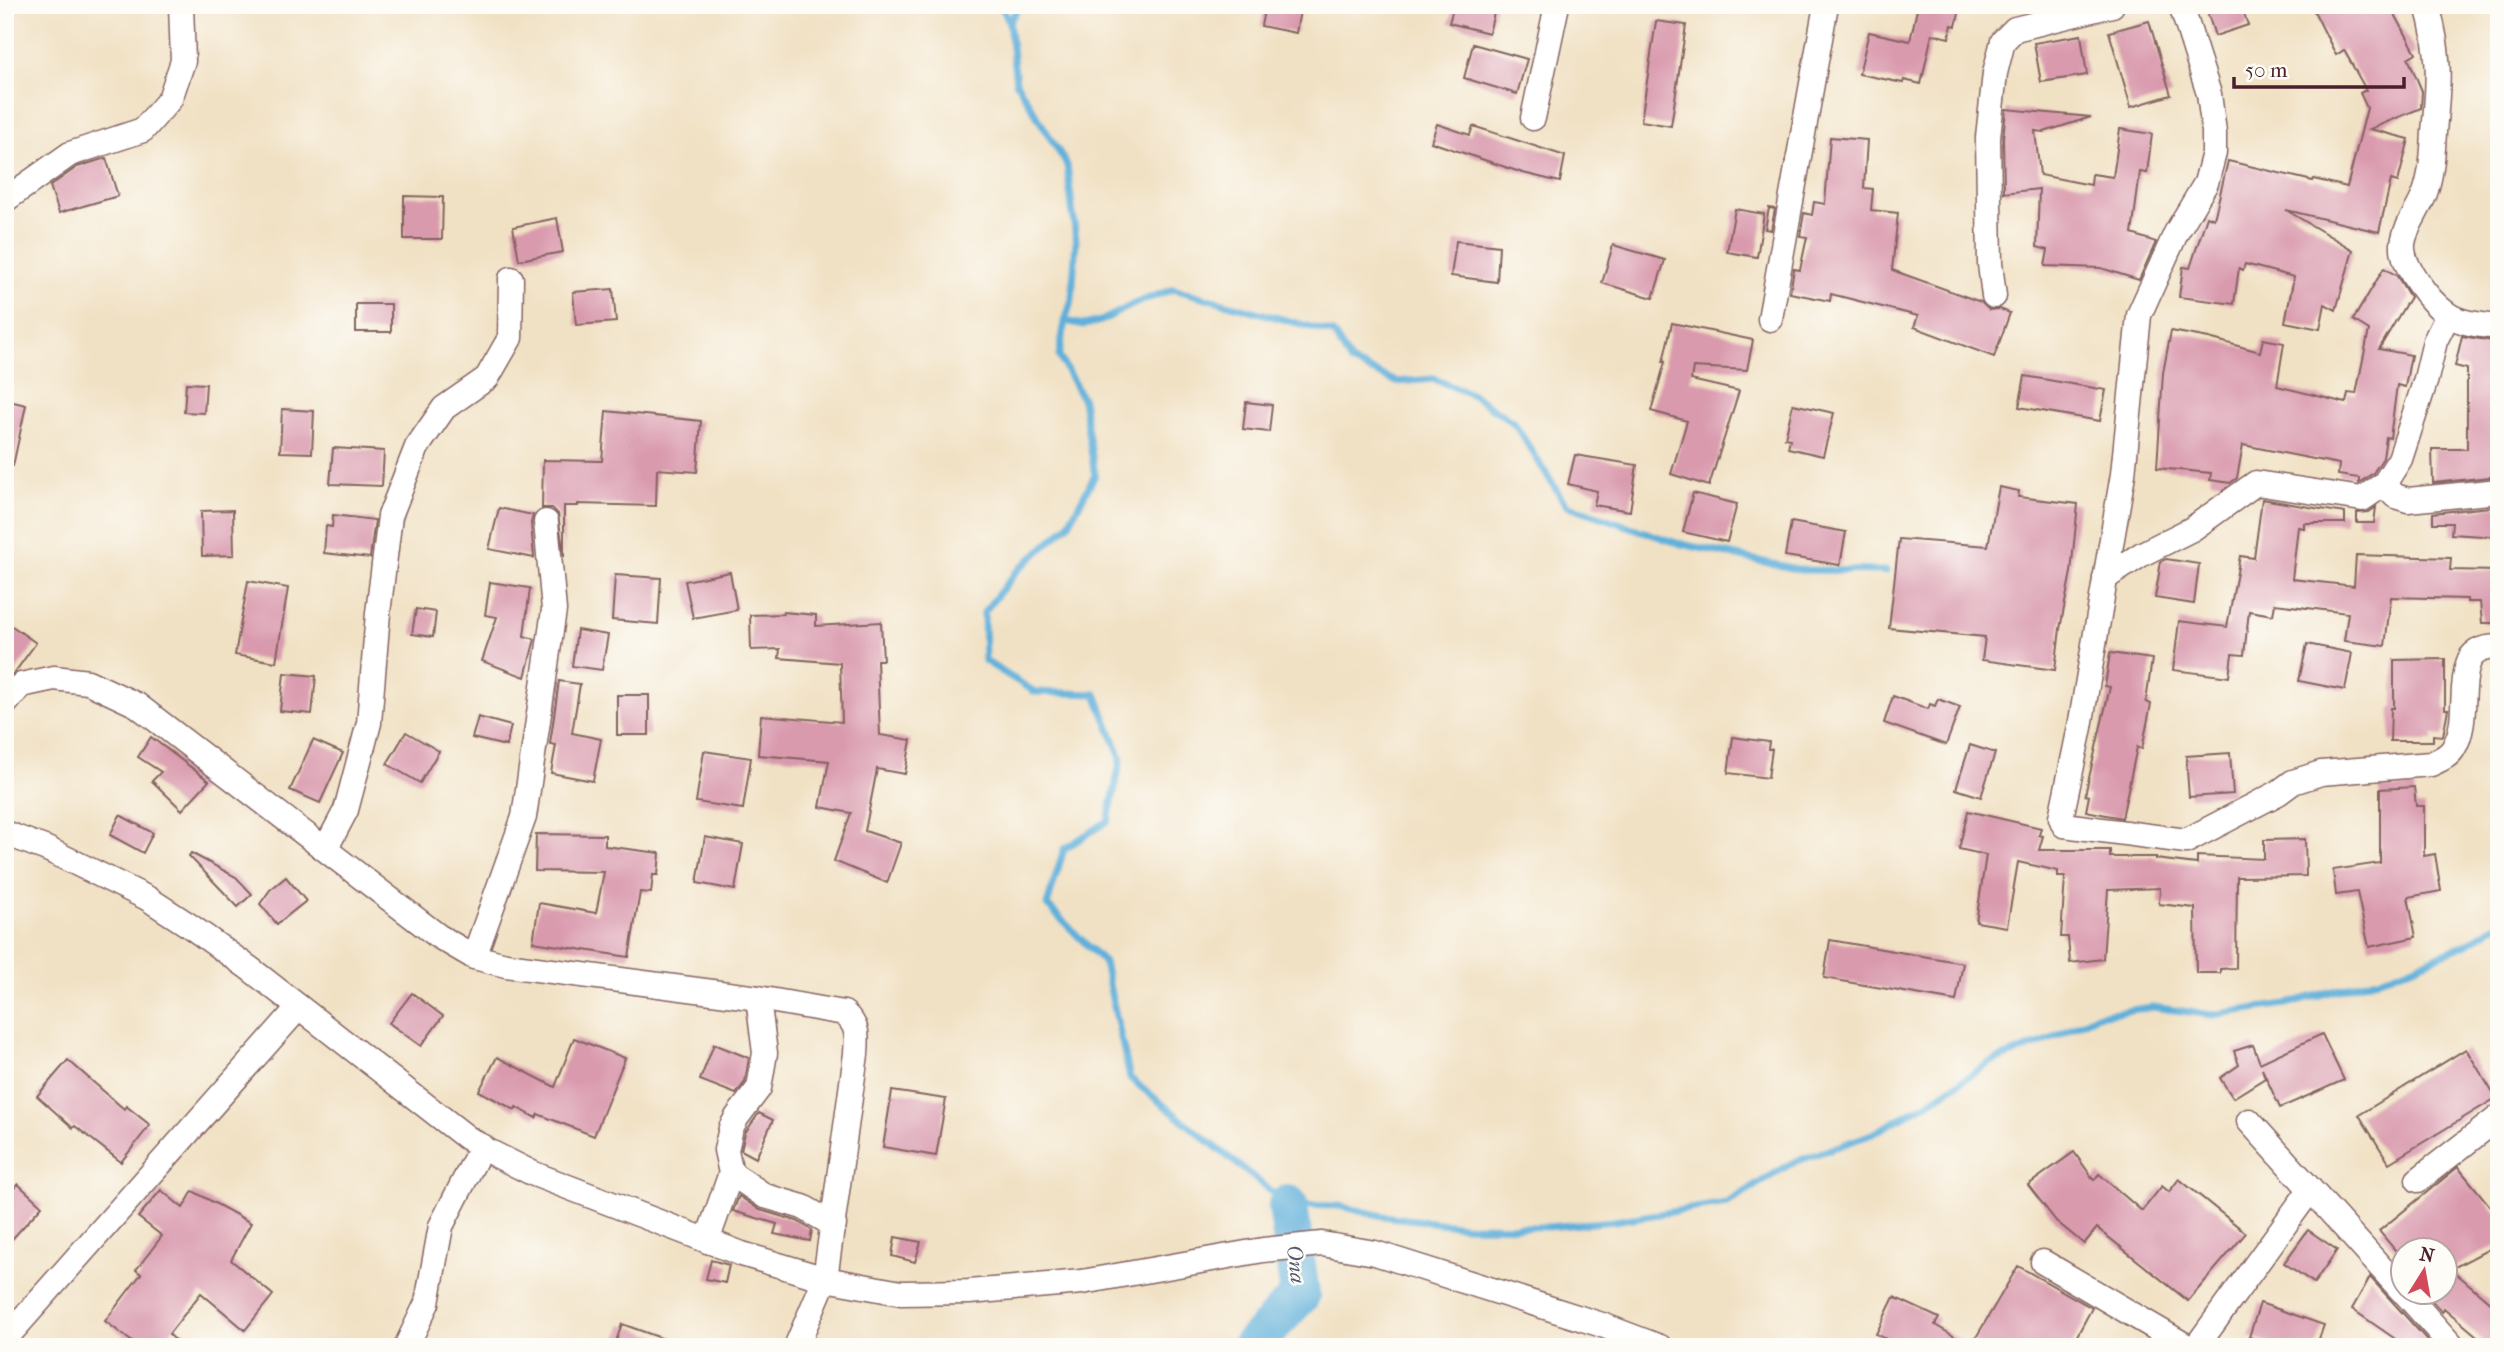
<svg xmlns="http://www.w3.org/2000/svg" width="2504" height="1352" font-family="'IM FELL French Canon',serif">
  <rect width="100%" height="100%" fill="#fdfcf7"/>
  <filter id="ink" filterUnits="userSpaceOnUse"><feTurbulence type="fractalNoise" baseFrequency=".0143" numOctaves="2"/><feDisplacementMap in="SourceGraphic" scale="14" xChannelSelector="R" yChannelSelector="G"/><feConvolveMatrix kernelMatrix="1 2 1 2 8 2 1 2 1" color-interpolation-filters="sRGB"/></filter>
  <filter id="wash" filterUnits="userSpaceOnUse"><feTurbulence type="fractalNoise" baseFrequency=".00686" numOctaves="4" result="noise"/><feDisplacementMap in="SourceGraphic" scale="28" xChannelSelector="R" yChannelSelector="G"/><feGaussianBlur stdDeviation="1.57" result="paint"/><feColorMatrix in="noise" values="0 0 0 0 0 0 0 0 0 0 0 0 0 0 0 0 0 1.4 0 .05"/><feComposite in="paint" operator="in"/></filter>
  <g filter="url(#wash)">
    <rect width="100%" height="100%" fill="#f1e1c4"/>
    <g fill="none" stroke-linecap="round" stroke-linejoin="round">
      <g stroke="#60b0da" stroke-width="7">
        <path d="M1001,5L1009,22L1016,82L1067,165L1076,240L1072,299L1065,321L1059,356L1083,400L1095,475L1068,525L1016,572L984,612L985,661L1035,692L1096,694L1121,758L1108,821L1064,849L1047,905L1104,962L1130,1078L1288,1205L1339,1206L1383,1216L1464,1226L1548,1227L1614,1221L1727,1203L1792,1163L1872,1134L1928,1103L1989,1063L2051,1039L2097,1015L2152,1007L2212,1015L2286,1004L2392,975L2467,944L2499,923"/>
        <path d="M1009,22L1020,5"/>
        <path d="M1065,321L1084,325L1101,321L1134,304L1173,289L1333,333L1351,362L1397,382L1434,379L1473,395L1514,423L1566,505L1677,543L1801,570L1886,571"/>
      </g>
      <path stroke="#60b0da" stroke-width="40" d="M1251,1347L1300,1295L1288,1205"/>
    </g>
    <g id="blocks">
      <g fill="#d99aad">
        <path d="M1265,5H1301L1296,33L1261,26Z"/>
        <path d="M1454,5H1496L1489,33L1449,23Z"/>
        <path d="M1918,5H1961L1956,26L1952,25L1949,38L1932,34L1921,84L1904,80L1903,83L1859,74L1869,32L1910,41Z"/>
        <path d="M2205,5H2241L2248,25L2215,36Z"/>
        <path d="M2311,5H2390L2416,53L2408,58L2422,91L2421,108L2370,129L2409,139L2398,182L2391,180L2379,232L2286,210L2353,250L2336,310L2325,304L2320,329L2285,322L2294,277L2245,264L2243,270L2239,268L2234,304L2179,297L2183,267L2190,268L2207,216L2214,219L2228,161L2313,181L2314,179L2347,187L2367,108L2360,93L2366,90L2344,50L2336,55Z"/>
        <path d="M1656,21L1686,25L1671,126L1641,121Z"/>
        <path d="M2149,21L2171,95L2131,107L2109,32Z"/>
        <path d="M2081,35L2087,75L2041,82L2034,43Z"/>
        <path d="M1473,44L1527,59L1517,94L1464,78Z"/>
        <path d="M2006,109L2091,117L2044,132L2035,131L2040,175L2091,185L2092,174L2113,177L2120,129L2152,134L2147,173L2140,172L2132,234L2156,242L2139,280L2101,268L2045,266L2048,250L2037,247L2039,189L2004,193L2003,138Z"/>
        <path d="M1437,124L1470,135L1473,126L1565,156L1560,182L1523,173L1431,142Z"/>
        <path d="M1830,137L1867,140L1864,188L1873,189L1871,210L1898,213L1892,270L1981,302L1989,310L2000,309L2010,313L1994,357L1914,327L1918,316L1831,294L1830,301L1790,293L1794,269L1800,270L1807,237L1800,236L1804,213L1812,215L1814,202L1825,204Z"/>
        <path d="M106,158L118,196L59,213L50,186L77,167Z"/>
        <path d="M404,196L443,197L442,239H404Z"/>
        <path d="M1769,208L1775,209L1771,230L1765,229Z"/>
        <path d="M1735,209L1764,214L1757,257L1727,252Z"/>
        <path d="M557,218L563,252L519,260L513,227Z"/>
        <path d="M1456,241L1499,246L1497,282L1451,276Z"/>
        <path d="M1613,245L1665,260L1653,298L1602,283Z"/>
        <path d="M2384,268L2397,276L2410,297L2379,349L2411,355L2405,387L2397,385L2390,438L2386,437L2383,458L2373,473L2359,483V478L2338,475L2339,464L2243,445L2237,478L2230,483L2210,480L2211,473L2157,468L2163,373L2171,331L2209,338L2260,352L2263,339L2284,343L2277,386L2346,403L2348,393L2356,394L2369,330L2353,320Z"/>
        <path d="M613,289L616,322L576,325L573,292Z"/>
        <rect x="356" y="304" width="35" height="28"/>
        <path d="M1672,323L1753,340L1747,370L1693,367L1691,380L1739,391L1709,486L1671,474L1687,421L1651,411L1665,362H1663Z"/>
        <path d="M2462,336L2499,342V476L2433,483L2432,449H2467V369L2455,366Z"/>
        <path d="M2025,376L2106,390L2100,421L2019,407Z"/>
        <path d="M186,383L206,384L204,413L184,412Z"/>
        <path d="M5,400L26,405L13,466L5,465Z"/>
        <path d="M1246,402L1272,405L1269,432L1243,429Z"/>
        <path d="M1793,404L1834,413L1823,456L1788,448L1790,439L1785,438Z"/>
        <path d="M282,409L314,411L312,453L280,452Z"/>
        <path d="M606,411L701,421L697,472L657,469L656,506L578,504V506H564V557L558,514L552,508H542L543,460L602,461Z"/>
        <path d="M333,448L384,451L382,486L330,484Z"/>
        <path d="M1575,455L1637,465L1630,511L1594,505L1597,491L1568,484Z"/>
        <path d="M1999,487L2019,491L2018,497L2078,504L2071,572L2060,629L2055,670L1982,660L1985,637L1889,628L1899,539L1988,546Z"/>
        <path d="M1693,493L1737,504L1727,542L1683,532Z"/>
        <path d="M2262,499L2345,513V523H2304V528L2298,527L2292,579L2354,586L2356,555L2451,558L2450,570L2499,571V623H2482L2480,602H2467V599L2391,597L2385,646L2344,641L2348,613L2275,604L2273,615L2249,611L2244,655L2232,654L2229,677L2173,670L2179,621L2227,627L2240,556L2254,558Z"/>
        <path d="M2499,506V537L2451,534L2452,523H2433V513Z"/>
        <path d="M2376,507L2374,523H2357V513L2369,512Z"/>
        <path d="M499,508L533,515L531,523L534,558L489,549Z"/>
        <path d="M233,510L234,555L202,556L201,511Z"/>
        <path d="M333,515L375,520L370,558L324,553L326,526L332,527Z"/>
        <path d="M1791,522L1846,532L1840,565L1785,556Z"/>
        <path d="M2166,559L2199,564L2194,604L2155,598L2161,561Z"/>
        <path d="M730,572L737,610L693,618L685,581Z"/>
        <path d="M615,575L661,578L658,624L612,620Z"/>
        <path d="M248,581L288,588L276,662L235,655Z"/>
        <path d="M490,582L530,588L524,636L535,639L525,677L482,661L497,617L485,615Z"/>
        <path d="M416,609L436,612L433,637L412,634Z"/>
        <path d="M783,612L816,615V626L881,622L883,660H877L880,735L911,740L905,774L877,769L865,831L901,843L887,883L834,861L851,813L820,807L829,761L758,755L761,715L842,722L840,663L779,658L780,649L751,650L750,615L783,614Z"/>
        <path d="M5,621L36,643L15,672L5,681Z"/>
        <path d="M577,630L608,635L602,670L572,666Z"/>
        <path d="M2307,644L2352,653L2345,690L2299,681Z"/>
        <path d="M2110,653L2152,659L2146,702L2151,704L2142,749L2137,747L2122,818L2086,811L2089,796L2085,795L2110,687L2105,686Z"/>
        <path d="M2445,659V709H2448L2443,736L2433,735V741H2390L2391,708H2394V660Z"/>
        <path d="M284,673L316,676L312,714L280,711Z"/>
        <path d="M559,681L580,684L572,733L601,739L593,781L551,773L556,745L550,744Z"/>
        <rect x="617" y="695" width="32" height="40"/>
        <path d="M1893,696L1928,709L1930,704L1935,706L1938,699L1960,707L1946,745L1884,723Z"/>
        <path d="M478,717L511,726L506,746L472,738Z"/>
        <path d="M406,732L439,751L420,783L387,764Z"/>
        <path d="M151,737L209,781L182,810L152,781L161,772L138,757Z"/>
        <path d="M1733,737L1769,742L1768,749H1772L1768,778L1728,773Z"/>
        <path d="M313,740L343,753L320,803L290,790Z"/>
        <path d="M1970,745L1995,753L1981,797L1956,789Z"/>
        <path d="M704,751L751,758L743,809L696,802Z"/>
        <path d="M2230,753L2233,794L2189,797L2186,756Z"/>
        <path d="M2414,787L2416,806H2424V856L2435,854L2441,891L2408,897L2416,937L2369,947L2357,892L2336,895L2333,870L2380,863V789Z"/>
        <path d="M1968,811L2041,828L2039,835L2043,836L2039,850H2110V857H2156V859L2197,864V856L2264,859V840L2305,839L2306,876L2237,877L2236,968L2220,969V973H2196L2195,908L2159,904L2160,888L2108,890L2103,959L2070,963L2068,937H2061L2065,877H2058V871L2018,862L2007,927L1976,922L1986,855L1959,849Z"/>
        <path d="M120,815L153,833L143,853L110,835Z"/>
        <path d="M536,834L605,835V846L660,853L658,875H653L651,893L640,892L629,957L533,942L539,903L596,913L604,872L535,871Z"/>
        <path d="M705,837L743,844L735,890L697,883Z"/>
        <path d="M191,853L236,877L252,894L238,907L189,856Z"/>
        <path d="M286,877L306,901L277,924L260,904L270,890Z"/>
        <path d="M1830,940L1963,963L1956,1001L1824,978Z"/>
        <path d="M412,993L443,1016L421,1046L389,1023Z"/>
        <path d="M2322,1034L2344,1080L2280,1108L2262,1069L2265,1078L2233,1098L2220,1078L2239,1065L2234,1051L2253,1045L2260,1063Z"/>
        <path d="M574,1038L625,1058L594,1136L538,1114L536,1118L516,1107L515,1110L479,1091L497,1057L555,1087Z"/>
        <path d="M714,1044L749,1058L745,1082L736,1094L700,1080Z"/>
        <path d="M2466,1049L2496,1098L2389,1163L2359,1115Z"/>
        <path d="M68,1060L124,1109L126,1106L150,1125L121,1162L75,1126L73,1128L37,1096Z"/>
        <path d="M892,1091L946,1099L936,1156L883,1147Z"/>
        <path d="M759,1113L773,1120L756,1158L741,1150L745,1133Z"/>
        <path d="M2074,1152L2094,1180L2099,1174L2142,1211L2162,1186L2169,1192L2179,1179L2246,1233L2188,1301L2097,1228L2084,1244L2056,1221L2028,1185Z"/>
        <path d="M2458,1167L2499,1217V1244L2451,1269L2499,1310V1347H2490L2444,1308L2442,1312L2424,1292H2445V1250H2395L2379,1231Z"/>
        <path d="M18,1184L42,1206L5,1247V1198Z"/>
        <path d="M161,1190L183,1208L193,1191L251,1223L231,1260L273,1295L245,1330L201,1293L169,1334L182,1347H139L105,1321L141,1274L136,1270L162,1236L138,1217Z"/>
        <path d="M739,1196L760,1210L797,1221L812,1230L810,1241L774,1234L777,1224L733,1211Z"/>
        <path d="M2308,1230L2337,1250L2314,1283L2284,1263Z"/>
        <path d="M895,1237L921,1242L915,1262L892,1256Z"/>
        <path d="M711,1260L729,1265L725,1283L706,1279Z"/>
        <path d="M2018,1266L2092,1308L2071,1347H1901L1876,1334L1894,1297L1939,1318L1935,1325L1971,1346Z"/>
        <path d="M2370,1277L2427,1340L2423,1347H2407L2352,1309Z"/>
        <path d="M2260,1303L2324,1325L2316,1347H2280L2249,1337Z"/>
        <path d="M622,1324L678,1344V1347H614Z"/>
      </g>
    </g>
  </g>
  <g filter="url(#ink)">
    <use href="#blocks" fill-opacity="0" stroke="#846361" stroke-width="2"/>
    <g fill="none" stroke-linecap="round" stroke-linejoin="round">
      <g stroke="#846361" stroke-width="27">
        <g id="minor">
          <path d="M2181,5L2209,94L2214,132V153L2206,183L2176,233L2139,315L2123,474L2080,727L2061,818L2064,825L2186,841L2278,793L2293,782L2321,773L2431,764C2439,760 2448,757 2453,749C2469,723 2459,691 2468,664C2472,650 2486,647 2499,647"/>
          <path d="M2427,5C2441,55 2439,81 2434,132C2433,151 2432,171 2426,190C2421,208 2405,225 2403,244C2401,266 2430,302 2447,314C2461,324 2482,325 2499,327"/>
          <path d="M1533,118L1557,5"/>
          <path d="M5,200L70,154L143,130L170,99L183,61L181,5"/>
          <path d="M1994,296L1990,264L1988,137L1995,73L2003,41L2015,29L2112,5"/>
          <path d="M1770,319L1826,5"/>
          <path d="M2384,484L2395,496L2408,500L2499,491"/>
          <path d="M2105,578L2142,554L2192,529L2256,483L2362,499L2384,484L2400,459L2426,379L2435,341L2448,315"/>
          <path d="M5,704L21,685L54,678L88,682L137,705L438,936L474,957L506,965L758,998L844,1013C859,1027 857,1035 856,1054L825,1279L796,1347"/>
          <path d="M5,833L47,849L147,898L190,926L249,968L466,1137L488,1151L534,1174L742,1254L825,1279L901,1293L969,1292L1082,1282L1263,1250L1322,1244L1375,1253L1602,1325L1660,1347"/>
          <path d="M326,848L346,810L369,723L378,613L390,516L417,447L444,408L487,378L510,338L511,279"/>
          <path d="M474,957L524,817L554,610L546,522"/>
          <path d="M2249,1121L2402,1291"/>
          <path d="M731,1173L765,1196L803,1207L834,1225"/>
          <path d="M2418,1180L2499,1117"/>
          <path d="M707,1241L731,1173L726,1150L731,1128L737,1117L759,1088L765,1053L758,998"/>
          <path d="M2043,1262L2188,1347"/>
          <path d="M2404,1292L2453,1347"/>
          <path d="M5,1339L299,1007"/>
          <path d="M406,1347L427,1303L441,1226L482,1146"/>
          <path d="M2196,1347L2310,1190"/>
        </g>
      </g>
      <use href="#minor" stroke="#fff" stroke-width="24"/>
    </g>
  </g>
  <g text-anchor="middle" stroke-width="5" stroke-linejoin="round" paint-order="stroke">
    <g font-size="21" font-style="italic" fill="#535971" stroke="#fdfcf7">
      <text transform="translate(1296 1264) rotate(83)" y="7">Ona</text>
    </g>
  </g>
  <rect width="2504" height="1352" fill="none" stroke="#fdfcf7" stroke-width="28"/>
  <g transform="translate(2424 1271) rotate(11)"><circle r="33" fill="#fdfcf7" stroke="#b5a4a5" stroke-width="2"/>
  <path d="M0-5L12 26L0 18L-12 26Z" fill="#d1495b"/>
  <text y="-10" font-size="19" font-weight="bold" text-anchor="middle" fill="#4a1f2b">N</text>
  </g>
  <path d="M2234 77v10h170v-10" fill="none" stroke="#4a1f2b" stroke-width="3.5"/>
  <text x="2245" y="77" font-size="21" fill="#4a1f2b" stroke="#fdfcf7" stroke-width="5" paint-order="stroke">50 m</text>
</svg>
